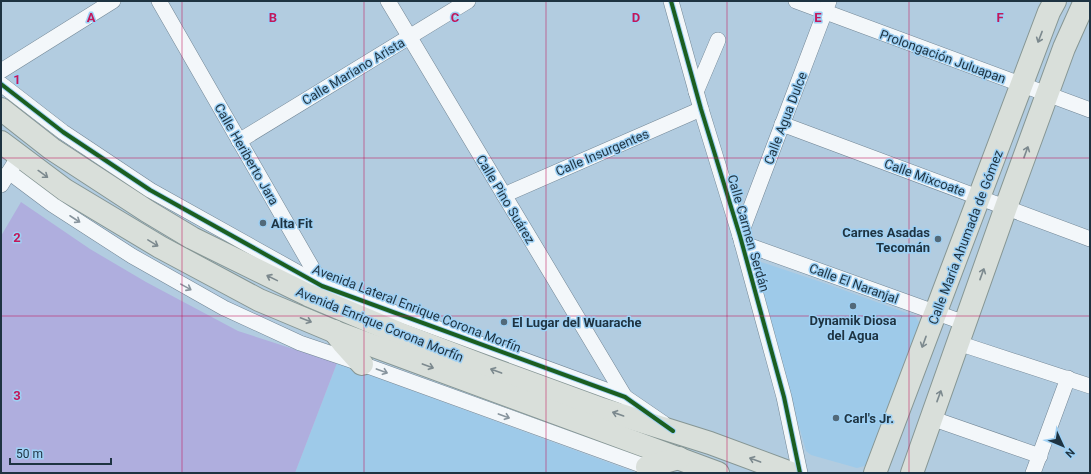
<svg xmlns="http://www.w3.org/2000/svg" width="1091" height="474" font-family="Roboto,sans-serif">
  <rect width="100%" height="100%" fill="#b2cce0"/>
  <g fill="#9ecae9">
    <path d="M761,262L827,284L915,316L920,324L868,465L857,468L811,455L806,451L754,266Z"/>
    <path d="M337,363L637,473H295Z"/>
  </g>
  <path fill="#afaede" d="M21,202L90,249L146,282L238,331L337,363L295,473H1V236Z"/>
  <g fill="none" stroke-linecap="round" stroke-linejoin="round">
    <g stroke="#728695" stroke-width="16">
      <g id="minor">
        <path d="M159,1L322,285"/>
        <path d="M388,1L625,397"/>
        <path d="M671,1L701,109L740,236L784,397L800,473"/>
        <path d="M796,1L1090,110"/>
        <path d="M1,71L113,1"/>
        <path d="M1,84L63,132L150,190L322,286L625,397L663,423"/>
        <path d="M696,92L718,40"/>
        <path d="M782,124L1090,239"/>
        <path d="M239,141L468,1"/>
        <path d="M9,172L53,205L132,256L224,308L300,343L362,364L655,470"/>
        <path d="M1,185L14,164"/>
        <path d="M504,195L701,109"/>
        <path d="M740,236L829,1"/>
        <path d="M742,243L965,323"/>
        <path d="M958,343L1090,386"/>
        <path d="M931,418L1040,456"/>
        <path d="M1033,473L1068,378"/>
      </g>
    </g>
    <g stroke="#869694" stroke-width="24">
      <g id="primary">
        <path d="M1,109L52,149L147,211L192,238L308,295L398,333L492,369L602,409L710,443L791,473"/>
        <path d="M1,142L65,190L160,247L259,300L333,331L718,473"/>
        <path d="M334,331L344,344L362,364"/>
        <path d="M647,467L679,458"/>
        <path d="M875,473L1049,12L1055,1"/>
        <path d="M912,473L1006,207L1064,48L1085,1"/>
      </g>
    </g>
    <use href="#minor" stroke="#f3f7fa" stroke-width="15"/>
    <use href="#primary" stroke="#d9dfda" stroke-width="22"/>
    <g stroke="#9ed0f4" stroke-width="6">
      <g id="cycleway">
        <path d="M671,1L701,109L740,236L784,397L800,473"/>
        <path d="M1,84L63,132L150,190L322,286L625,397L673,431"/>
      </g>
    </g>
    <use href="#cycleway" stroke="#1b5e20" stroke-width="4"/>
  </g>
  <defs><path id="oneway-shaft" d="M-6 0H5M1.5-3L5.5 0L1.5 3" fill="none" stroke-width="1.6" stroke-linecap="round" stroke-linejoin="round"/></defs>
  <g stroke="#7c898e">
    <use href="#oneway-shaft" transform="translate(1040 37) rotate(111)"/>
    <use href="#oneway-shaft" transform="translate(1026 152) rotate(-70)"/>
    <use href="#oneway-shaft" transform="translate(43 174) rotate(36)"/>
    <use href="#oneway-shaft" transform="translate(153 243) rotate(31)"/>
    <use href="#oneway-shaft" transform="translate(982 274) rotate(-70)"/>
    <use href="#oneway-shaft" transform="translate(272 278) rotate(-154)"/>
    <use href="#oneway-shaft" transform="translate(306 320) rotate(21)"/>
    <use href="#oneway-shaft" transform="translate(924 342) rotate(110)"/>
    <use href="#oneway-shaft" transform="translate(428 366) rotate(20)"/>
    <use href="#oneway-shaft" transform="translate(496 371) rotate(-160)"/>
    <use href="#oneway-shaft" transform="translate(939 396) rotate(-70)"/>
    <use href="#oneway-shaft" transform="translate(618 414) rotate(-161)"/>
    <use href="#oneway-shaft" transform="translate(755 460) rotate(-160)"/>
  </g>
  <g stroke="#88959e">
    <use href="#oneway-shaft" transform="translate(75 219) rotate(33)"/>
    <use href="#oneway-shaft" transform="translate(186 287) rotate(29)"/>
    <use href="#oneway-shaft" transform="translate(382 371) rotate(20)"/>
    <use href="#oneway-shaft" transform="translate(504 416) rotate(20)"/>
  </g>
  <path fill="none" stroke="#c2185b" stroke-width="1" stroke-opacity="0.55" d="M182,1V473M364,1V473M546,1V473M727,1V473M909,1V473M1,158H1090M1,316H1090"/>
  <g fill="#526979" stroke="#9ed0f4" stroke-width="1.5">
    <circle cx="263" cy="223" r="4"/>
    <circle cx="938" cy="239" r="4"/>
    <circle cx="853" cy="306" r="4"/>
    <circle cx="504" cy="322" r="4"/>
    <circle cx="836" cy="418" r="4"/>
  </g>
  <g text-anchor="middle" stroke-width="3" stroke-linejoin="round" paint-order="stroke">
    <g font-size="13" fill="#1e3341" stroke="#9ed0f4">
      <text transform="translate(943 56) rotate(20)" y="5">Prolongación Juluapan</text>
      <text transform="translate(353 71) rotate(-31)" y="5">Calle Mariano Arista</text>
      <text transform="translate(785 118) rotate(-69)" y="5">Calle Agua Dulce</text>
      <text transform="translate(602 152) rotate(-23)" y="5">Calle Insurgentes</text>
      <text transform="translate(247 154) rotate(60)" y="5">Calle Heriberto Jara</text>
      <text transform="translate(925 177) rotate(20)" y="5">Calle Mixcoate</text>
      <text transform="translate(506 199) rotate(59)" y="5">Calle Pino Suárez</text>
      <text transform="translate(749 233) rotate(74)" y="5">Calle Carmen Serdán</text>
      <text transform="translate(965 237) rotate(-69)" y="5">Calle María Ahumada de Gómez</text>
      <text transform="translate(854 283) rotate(20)" y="5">Calle El Naranjal</text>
      <text transform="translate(417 308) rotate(21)" y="5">Avenida Lateral Enrique Corona Morfín</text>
      <text transform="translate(380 324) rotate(22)" y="5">Avenida Enrique Corona Morfín</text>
    </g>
    <g font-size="13" font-weight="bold" fill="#1e3341" stroke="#9ed0f4" text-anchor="start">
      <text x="271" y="228">Alta Fit</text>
      <text x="930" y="237" text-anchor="end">Carnes Asadas<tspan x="930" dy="15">Tecomán</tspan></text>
      <text x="853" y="325" text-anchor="middle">Dynamik Diosa<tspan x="853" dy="15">del Agua</tspan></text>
      <text x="512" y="327">El Lugar del Wuarache</text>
      <text x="844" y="423">Carl's Jr.</text>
    </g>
  </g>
  <g font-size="13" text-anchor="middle" font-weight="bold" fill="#c2185b" stroke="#9ed0f4" stroke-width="3" stroke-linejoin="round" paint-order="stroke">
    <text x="91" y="22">A</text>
    <text x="273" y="22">B</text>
    <text x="455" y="22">C</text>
    <text x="636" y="22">D</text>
    <text x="818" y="22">E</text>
    <text x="1000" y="22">F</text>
    <text x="17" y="84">1</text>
    <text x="17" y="242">2</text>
    <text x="17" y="400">3</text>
  </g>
  <rect width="1091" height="474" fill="none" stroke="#1e3341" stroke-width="4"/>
  <g transform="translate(1063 446) rotate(134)" stroke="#9ed0f4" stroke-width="3" paint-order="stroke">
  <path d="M0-3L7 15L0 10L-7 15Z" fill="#1e3341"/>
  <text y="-6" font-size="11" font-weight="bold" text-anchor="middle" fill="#1e3341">N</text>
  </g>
  <path d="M10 458v6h101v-6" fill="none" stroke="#1e3341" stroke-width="2"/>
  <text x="16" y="458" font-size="12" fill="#1e3341" stroke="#9ed0f4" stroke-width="3" paint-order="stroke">50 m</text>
</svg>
